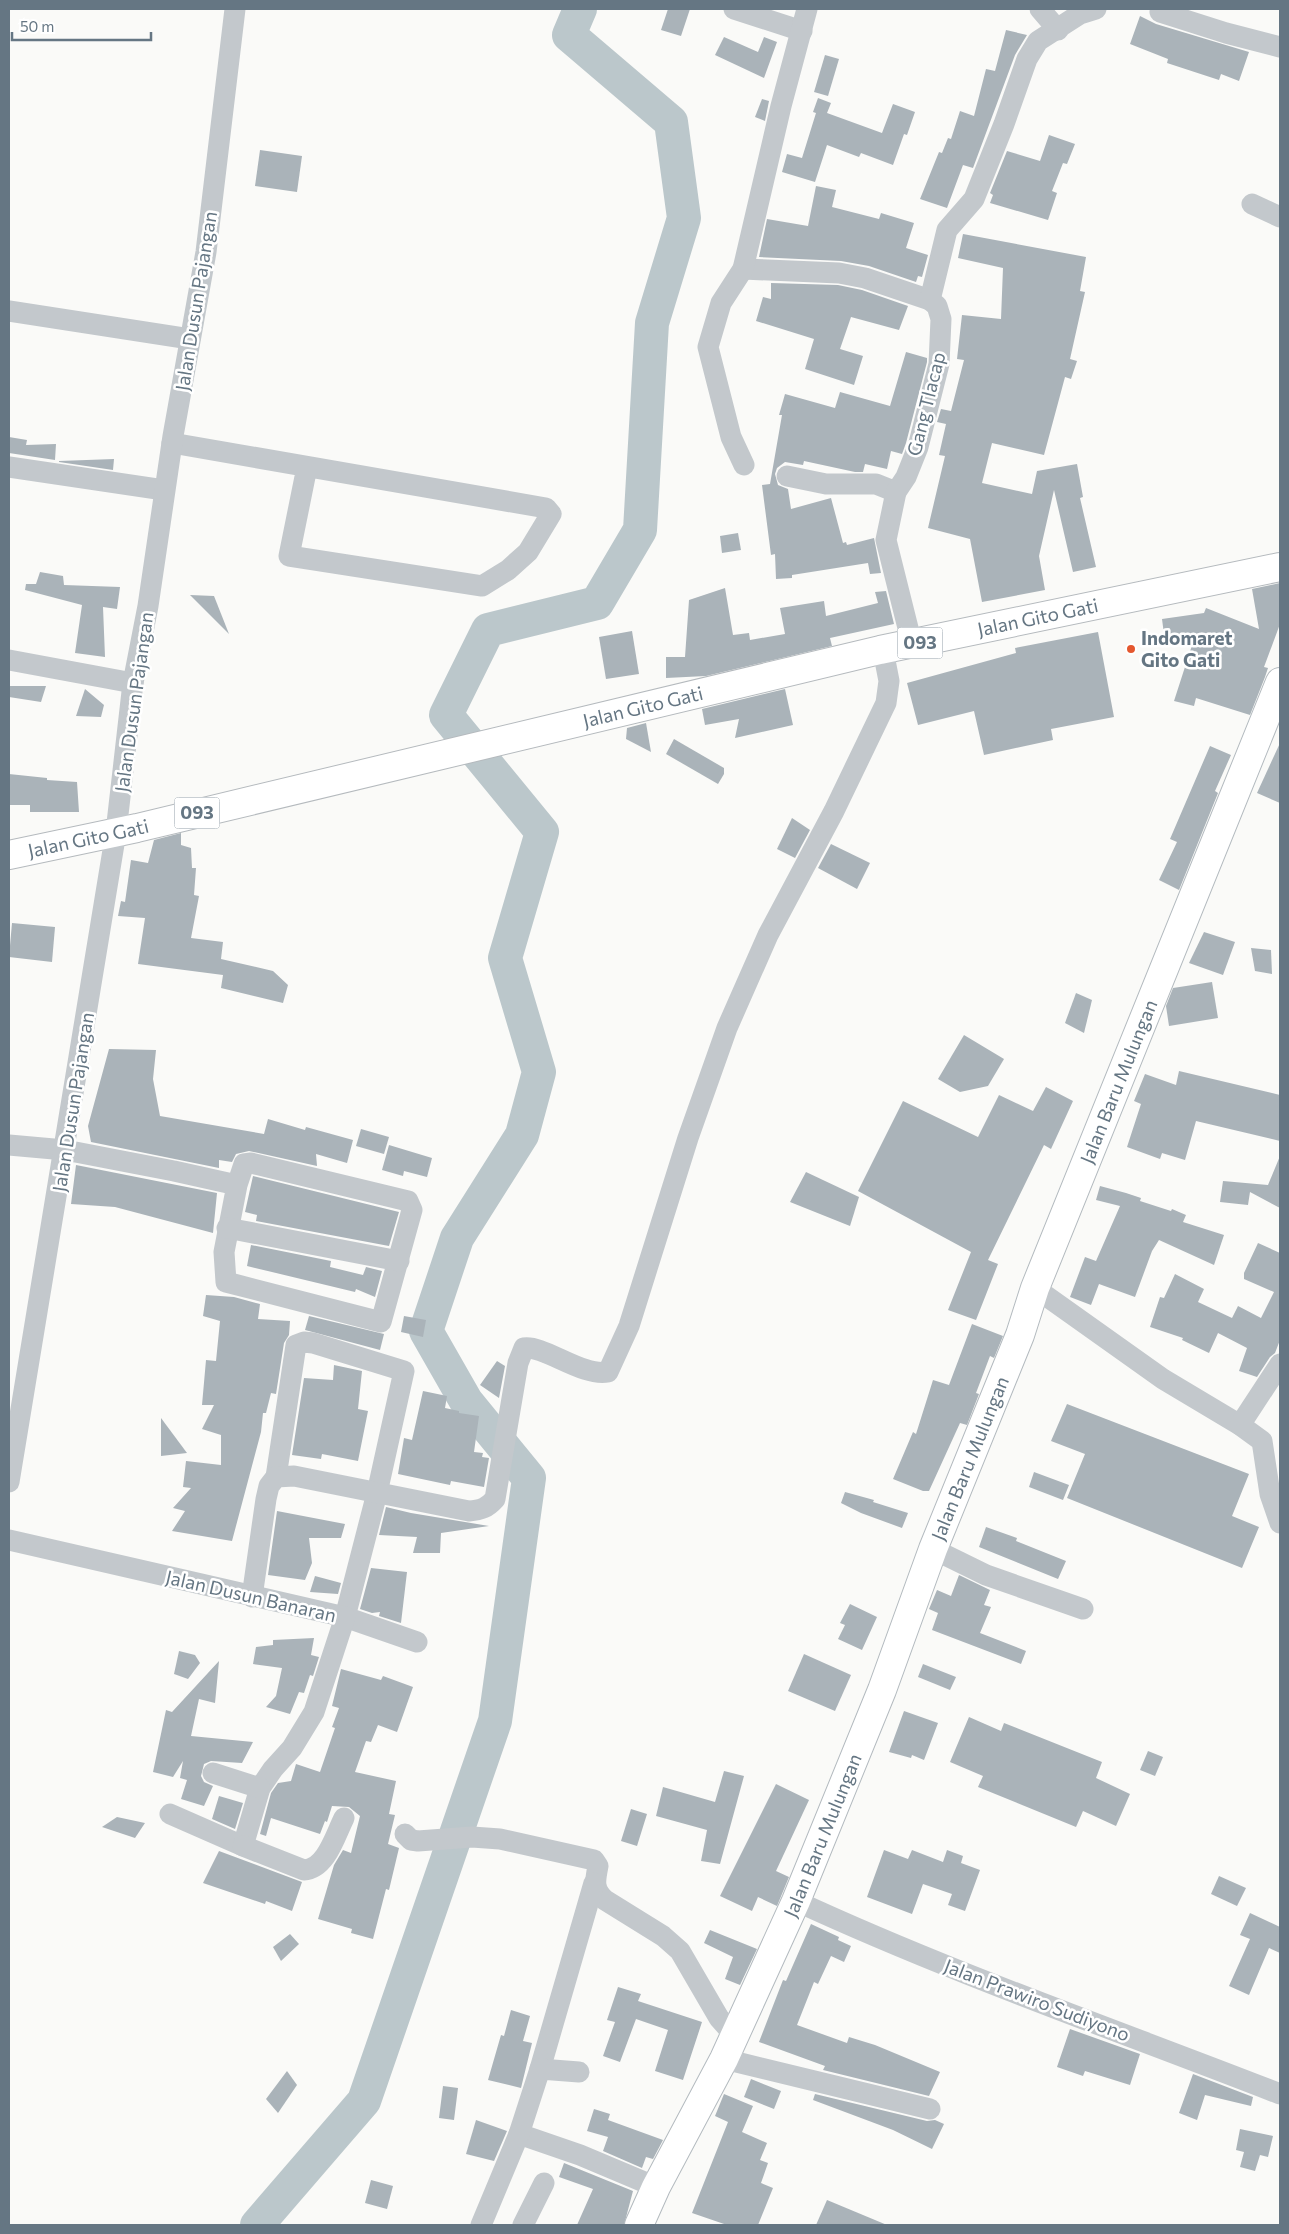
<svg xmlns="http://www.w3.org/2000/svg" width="1289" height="2234" font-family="Commissioner,sans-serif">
  <rect width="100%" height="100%" fill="#fafaf8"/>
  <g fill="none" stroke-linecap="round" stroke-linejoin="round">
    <path stroke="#bbc7cb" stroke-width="34" d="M257,2225L364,2101L495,1721L529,1478L466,1401L426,1331L457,1238L522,1135L539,1072L505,958L542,832L446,715L488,630L597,603L640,530L652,323L684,218L671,122L569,35L580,9"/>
  </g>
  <g fill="#aab3b9">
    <path d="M668,9H690L681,36L661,30Z"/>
    <path d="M1140,16L1156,24L1249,52L1239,81L1221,74L1219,80L1167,63L1168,59L1130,44Z"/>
    <path d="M1006,30L1027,35L1015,55L973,168L963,165L947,208L920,199L939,152L942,153L948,138L951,139L960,111L974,116L986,69L995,71Z"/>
    <path d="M724,37L758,52L764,37L777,42L764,78L715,55Z"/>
    <path d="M825,55L839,59L828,96L814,92Z"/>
    <path d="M818,98L831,103L827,113L882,133L893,104L915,112L907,135L904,134L893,165L861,153L859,157L827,145L815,182L782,172L787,154L802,158L816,113L813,112Z"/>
    <path d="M762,99L769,101L765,121L755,117Z"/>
    <path d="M1049,135L1075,144L1067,164L1063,163L1052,191L1057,193L1048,220L990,203L993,195L990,193L1007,151L1040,161Z"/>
    <path d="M260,150L302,156L297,192L255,186Z"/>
    <path d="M816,186L836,190L832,207L879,219L881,213L914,223L906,248L928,255L922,277L918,276L916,282L869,266L841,261L759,257L767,219L808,226Z"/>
    <path d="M963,234L1086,257L1080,291L1085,292L1070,359L1077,361L1071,379L1065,377L1044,455L992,443L982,483L1032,494L1037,471L1077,464L1083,497L1080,498L1096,567L1073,572L1054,490L1039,556L1045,590L982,602L970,539L928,528L945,456L939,455L946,424L937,422L941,409L951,411L964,360L957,359L962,315L1001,319L1003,268L958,258Z"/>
    <path d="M771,283L838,285L862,290L908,306L899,330L851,317L840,349L863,356L854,385L805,369L814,339L756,321L763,297L771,299Z"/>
    <path d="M906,352L927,358V362L906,443L902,454L891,451L887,469L865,464L863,472H855L804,461L803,465L785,462L777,468L775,474L778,485L788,489L791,509L831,498L843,543L846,542L847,545L874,538L881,573L870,574L868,563L792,575V578L776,579L775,554L771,555L762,485L770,484L782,415H779L785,394L835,408L840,392L890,406Z"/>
    <path d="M9,437L27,440L26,445L56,444L55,460L9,453Z"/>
    <path d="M114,459L113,470L59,462V461Z"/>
    <path d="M738,533L741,550L722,553L720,536Z"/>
    <path d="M40,572L63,576L64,585L120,587L117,609L103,607L105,657L75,653L82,605L25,590L26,584H36Z"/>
    <path d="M1280,583V624L1264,667L1268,668L1265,677L1250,715L1196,698L1194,706L1174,701L1194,639L1165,642L1162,619L1204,613L1206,608L1259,629L1252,589Z"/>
    <path d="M725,588L733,635L749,633L750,640L785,634L780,608L824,601L826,616L878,603L875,592L886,591L894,624L830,638L832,646L706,676L666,678V657H685L689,600Z"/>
    <path d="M190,595L214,596L229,634Z"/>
    <path d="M632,631L639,674L606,679L599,637Z"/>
    <path d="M1098,632L1114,717L1051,729L1053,740L984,755L974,711L918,725L907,683L1016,653L1015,648Z"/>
    <path d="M9,686H46L41,702L9,697Z"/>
    <path d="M85,689L104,705L101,717L76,716Z"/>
    <path d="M785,689L793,725L735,738L739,719L705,725L702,709Z"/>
    <path d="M646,723L651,752L626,739L627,728Z"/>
    <path d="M674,739L724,768V774L718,784L666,754Z"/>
    <path d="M1280,743V803L1257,793Z"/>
    <path d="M1210,746L1231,755L1215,791L1218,793L1179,890L1159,880L1177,842L1170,839Z"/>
    <path d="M9,774L47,778V780L77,782L79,812H30V805H9Z"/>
    <path d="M792,818L810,830L795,858L777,849Z"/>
    <path d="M181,833V845L191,848L192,868H196L194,895L199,896L191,938L223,942L221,959L273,971L288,985L283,1003L221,988L223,975L138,964L145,918L118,916L121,901L125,902L131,860L148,863L154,840Z"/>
    <path d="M831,844L870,863L857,889L818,868Z"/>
    <path d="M12,923L55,927L52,962L9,957Z"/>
    <path d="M1204,932L1235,942L1223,975L1189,963Z"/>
    <path d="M1251,948L1271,950L1272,974L1255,971Z"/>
    <path d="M1212,982L1218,1018L1169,1026L1166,1006L1173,988Z"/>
    <path d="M1076,993L1092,1000L1084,1033L1065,1023Z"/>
    <path d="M964,1035L1004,1059L988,1086L960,1092L938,1079Z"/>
    <path d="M109,1049L156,1050L153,1079L160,1116L264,1134L268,1119L305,1130L306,1127L353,1140L347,1163L316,1154L317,1166L249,1151L236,1154L232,1162L219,1160V1168L91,1142L88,1126Z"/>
    <path d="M1179,1071L1280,1095V1141L1196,1121L1185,1160L1162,1153L1160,1159L1127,1147L1141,1104L1134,1101L1145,1074L1176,1085Z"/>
    <path d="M1046,1087L1073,1101L1051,1149L1044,1145L988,1260L998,1264L976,1320L948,1310L971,1252L858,1191L903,1101L978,1137L999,1095L1033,1111Z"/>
    <path d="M361,1129L389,1137L384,1154L356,1146Z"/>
    <path d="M389,1145L432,1158L427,1177L404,1171L403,1176L382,1170Z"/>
    <path d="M1280,1156V1208L1250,1192L1248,1205L1220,1202L1223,1181L1268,1185Z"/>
    <path d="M76,1165L217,1193L213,1233L115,1207L71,1204Z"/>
    <path d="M806,1172L859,1197L850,1226L790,1202Z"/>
    <path d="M253,1176L399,1212L389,1246L256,1221L257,1215L245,1212Z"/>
    <path d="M1100,1186L1126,1193L1141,1198L1140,1201L1171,1211L1172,1209L1186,1215L1183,1222L1224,1235L1214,1265L1159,1240L1152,1251L1135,1297L1099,1284L1091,1305L1070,1297L1085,1257L1096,1261L1120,1206L1096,1200Z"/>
    <path d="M1258,1243L1280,1253V1340L1275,1353L1270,1357L1257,1377L1239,1371L1247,1348L1218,1333L1209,1353L1182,1340L1183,1338L1150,1327L1160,1297L1164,1298L1175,1274L1204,1289L1198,1302L1232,1318L1238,1306L1261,1318L1274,1292L1244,1279V1273Z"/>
    <path d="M251,1245L331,1261L330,1267L363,1275L366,1267L382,1271L375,1297L356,1289L355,1292L247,1266Z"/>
    <path d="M206,1295L234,1297L260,1304L258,1319L290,1321L289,1335L284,1343L276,1394L271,1393L266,1413H263L261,1432L232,1541L172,1531L185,1511L173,1508L191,1488L183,1487L186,1461L221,1465V1435L202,1429L214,1405H202L206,1360L216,1361L220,1321L203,1316Z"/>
    <path d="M309,1316L384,1334L380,1350L305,1330Z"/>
    <path d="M404,1316L426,1320L423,1337L401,1332Z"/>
    <path d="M972,1324L1003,1336L994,1358L990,1356L976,1393L979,1394L967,1425L960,1423L929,1491H923L893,1479L913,1432L916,1434L933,1380L949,1385Z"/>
    <path d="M497,1361L505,1366L499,1398L480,1385Z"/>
    <path d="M334,1365L362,1371L358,1409L368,1411L358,1461L322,1454L321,1459L292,1455L304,1378L333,1380Z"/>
    <path d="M423,1391L447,1396L445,1408L459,1411V1413L479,1416L474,1452L483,1453L482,1457L489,1458L484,1487L451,1481L450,1485L398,1474L404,1438L412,1440Z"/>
    <path d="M1067,1404L1249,1474L1232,1516L1259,1527L1242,1568L1067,1498L1085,1454L1051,1441Z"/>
    <path d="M161,1418L187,1453L161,1456Z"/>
    <path d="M1034,1472L1069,1485L1063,1500L1029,1487Z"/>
    <path d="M845,1492L874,1500L873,1502L908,1513L902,1528L861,1513L841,1503Z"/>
    <path d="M386,1507L411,1513L489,1526L441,1533L440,1553H413L417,1537L379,1535Z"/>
    <path d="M277,1511L345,1524L341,1538H309L312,1563L305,1580L268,1575Z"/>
    <path d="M986,1527L1017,1538L1016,1541L1066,1561L1058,1579L979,1547Z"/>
    <path d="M371,1568L407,1572L401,1623L379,1616L380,1612L372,1613L360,1609Z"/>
    <path d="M959,1575L990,1590L984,1605L991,1607L980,1633L1026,1651L1021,1664L932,1630L938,1613L929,1609L937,1590L951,1596Z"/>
    <path d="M315,1576L341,1583L338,1594L310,1592Z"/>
    <path d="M850,1604L877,1617L862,1650L838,1639L845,1625L840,1623Z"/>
    <path d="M314,1638L311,1655L319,1657L313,1676L310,1675L304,1693L299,1692L290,1714L266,1707L276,1696L282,1668L253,1664L256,1647L273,1645V1640Z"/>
    <path d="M179,1651L195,1655L200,1663L188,1679L174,1674Z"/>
    <path d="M804,1654L851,1675L835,1711L788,1691Z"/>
    <path d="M219,1661L215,1703L199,1699L191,1736L253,1742L242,1763L211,1761L204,1764L201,1776L204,1782L213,1786L204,1806L181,1799L187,1780L180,1778L183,1761L173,1777L153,1772L166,1710L172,1712Z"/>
    <path d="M923,1664L956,1677L950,1690L918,1677Z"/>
    <path d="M341,1669L381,1680L383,1676L413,1687L397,1732L378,1725L371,1742L366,1741L355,1772L396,1781L389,1814L395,1815L388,1844L399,1848L389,1890L386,1889L373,1939L351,1933L352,1929L318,1919L334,1865L343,1850L351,1853L360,1816L349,1807L332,1806L327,1822L325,1821L320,1834L271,1818L266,1836L260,1834L271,1793L278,1783L291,1781L296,1764L320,1772L335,1728L332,1727L339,1708L332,1706Z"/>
    <path d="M904,1711L938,1723L924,1760L912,1755L911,1758L889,1752Z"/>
    <path d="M969,1717L1001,1731L1004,1723L1102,1762L1096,1778L1130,1794L1116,1826L1083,1811L1076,1827L978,1787L983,1776L950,1762Z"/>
    <path d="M1148,1751L1163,1757L1155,1776L1140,1770Z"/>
    <path d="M724,1771L744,1776L720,1864L701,1861L707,1830L656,1816L663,1787L715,1802Z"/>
    <path d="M776,1784L809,1800L776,1871L789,1877L777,1906L758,1897L752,1911L720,1896Z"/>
    <path d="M219,1796L243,1803L235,1829L212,1819Z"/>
    <path d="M631,1809L647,1814L637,1846L621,1841Z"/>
    <path d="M117,1817L145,1823L135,1838L102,1827Z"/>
    <path d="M884,1850L908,1859L912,1850L943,1862L947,1850L963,1856L961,1863L980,1870L965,1911L948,1905L952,1894L923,1884L912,1914L867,1897Z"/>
    <path d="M219,1851L302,1882L292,1911L266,1901L265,1904L203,1883Z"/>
    <path d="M1219,1876L1246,1888L1237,1906L1211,1894Z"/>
    <path d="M1250,1913L1280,1927V1953L1269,1948L1249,1995L1229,1986L1250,1939L1240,1935Z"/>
    <path d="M811,1924L839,1937L838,1940L851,1946L844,1962L831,1956L818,1984L814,1982L797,2025L847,2043L849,2037L875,2045L940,2072L929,2096L823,2070L825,2066L759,2042L783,1980L786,1981Z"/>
    <path d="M710,1930L757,1949L740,1985L725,1979L733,1957L704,1943Z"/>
    <path d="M290,1934L299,1944L281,1961L273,1947Z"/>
    <path d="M618,1987L641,1994L638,2001L702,2022L683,2080L655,2071L668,2030L636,2019L620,2062L603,2056L615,2022L607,2020Z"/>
    <path d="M511,2010L530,2016L523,2041L532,2043L521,2088L488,2080L501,2035L504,2036Z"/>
    <path d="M1070,2029L1140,2054L1130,2085L1085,2071L1083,2076L1057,2067Z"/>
    <path d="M287,2071L297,2085L278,2113L266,2099Z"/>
    <path d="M1193,2074L1253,2097L1251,2106L1205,2095L1197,2120L1179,2113Z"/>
    <path d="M751,2079L781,2091L774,2109L744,2097Z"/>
    <path d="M443,2086L458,2088L454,2120L439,2118Z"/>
    <path d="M724,2094L753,2106L742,2132L767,2143L760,2160L768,2163L761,2183L773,2188L758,2225H727L692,2213L728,2122L715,2116Z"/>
    <path d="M815,2094L927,2121L935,2120L944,2124L932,2149L893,2130L813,2100Z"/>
    <path d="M594,2109L610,2114L608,2120L663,2140L653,2159L646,2157L642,2168L603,2151L608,2137L587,2131Z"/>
    <path d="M476,2120L507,2131L494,2161L466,2154Z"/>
    <path d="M1240,2129L1273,2136L1268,2157L1260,2155L1255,2171L1240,2167L1244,2152L1236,2150Z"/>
    <path d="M564,2163L633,2191L624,2225H577L593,2189L559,2177Z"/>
    <path d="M371,2180L393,2186L387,2209L365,2203Z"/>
    <path d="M827,2200L887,2225H816Z"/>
  </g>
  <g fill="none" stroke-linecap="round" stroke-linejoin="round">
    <g stroke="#b3babf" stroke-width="30">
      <g id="secondary">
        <path id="s1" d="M639,2225L656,2187L724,2059L796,1901L882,1690L933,1549L1020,1335L1035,1288L1280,682"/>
      </g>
    </g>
    <g stroke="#b5babe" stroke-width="30">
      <g id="primary">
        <path id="s2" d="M9,855L137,828L880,650L1280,567"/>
      </g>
    </g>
    <g stroke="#c3c8cc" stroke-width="21">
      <path d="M734,9L802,31"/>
      <path d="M1040,9L1058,30"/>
      <path d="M1160,12L1226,33L1280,47"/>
      <path d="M1252,204L1280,217"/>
      <path d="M743,269L839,273L865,278L930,300"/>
      <path d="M9,311L190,339"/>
      <path d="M172,443L546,508L551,514L528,552L508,570L482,586L289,556L307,467"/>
      <path d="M744,465L731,437L708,347L721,303L743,269L781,106L807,9"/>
      <path d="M9,467L164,490"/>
      <path d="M787,476L826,484H876L896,492"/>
      <path d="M912,644L886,540L896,492L906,477L918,447L939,364L941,319L937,306L930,300L947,230L974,199L1004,124L1027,59L1038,41L1080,14L1096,9"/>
      <path d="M9,660L133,683"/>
      <path d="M9,1145L65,1150L174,1171L237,1185L244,1164L251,1163L408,1201L412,1210L381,1322L226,1282L224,1252L237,1185"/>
      <path d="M227,1228L399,1261"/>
      <path d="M1035,1288L1163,1379L1240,1425L1262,1441L1270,1494L1280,1523"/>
      <path d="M1240,1425L1280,1364"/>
      <path d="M276,1477L296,1345L304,1342L313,1343L404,1371L377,1493L345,1617L417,1642"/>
      <path d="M9,1482L116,832L133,683L148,606L173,436L206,252L235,9"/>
      <path d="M9,1540L345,1617L314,1712L292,1748L273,1769L260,1788L243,1846L170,1814"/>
      <path d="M933,1549L986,1575L1083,1609"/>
      <path d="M252,1597L266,1499L269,1486L276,1477L294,1476L469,1511C481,1510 487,1508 495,1499L518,1363L524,1348C544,1345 582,1377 608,1372L629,1326L688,1138L727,1028L768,935L834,811L886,703L889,681L883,650"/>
      <path d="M213,1773L260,1788"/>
      <path d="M405,1834L411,1840L418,1841L472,1837L500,1839L594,1860L598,1866C595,1881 593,1889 605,1900L663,1936L680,1951L719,2018L734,2035"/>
      <path d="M243,1846L304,1870C326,1869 335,1836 344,1818"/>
      <path d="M796,1901C954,1974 1119,2031 1280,2094"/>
      <path d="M724,2059L930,2109"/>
      <path d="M540,2069L594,1883"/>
      <path d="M519,2134L580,2155L656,2187"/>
      <path d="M481,2225L519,2134L540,2069L579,2072"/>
      <path d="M523,2225L544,2183"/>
    </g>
    <use href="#secondary" stroke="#fff" stroke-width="28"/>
    <use href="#primary" stroke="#fff" stroke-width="28"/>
  </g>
  <circle fill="#e4572e" stroke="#fff" stroke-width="2" cx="1131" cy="649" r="5"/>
  <g text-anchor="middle" stroke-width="5" stroke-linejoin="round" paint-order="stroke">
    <g fill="#fff" stroke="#939fa8" stroke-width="1">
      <rect x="897.5" y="627.5" width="45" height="31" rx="4"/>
      <rect x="174.5" y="797.5" width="45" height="31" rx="4"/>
    </g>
    <g font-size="18" font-weight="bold" fill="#657683">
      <text x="920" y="649">093</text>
      <text x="197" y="819">093</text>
    </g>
    <g font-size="19" fill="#657683" stroke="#fff">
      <text transform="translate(196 301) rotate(-81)" y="7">Jalan Dusun Pajangan</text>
      <text transform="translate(926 404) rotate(-76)" y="7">Gang Tlacap</text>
      <text dy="7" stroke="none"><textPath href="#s2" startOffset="1056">Jalan Gito Gati</textPath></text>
      <text transform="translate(134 702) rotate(-82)" y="7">Jalan Dusun Pajangan</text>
      <text dy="7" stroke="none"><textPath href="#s2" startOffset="651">Jalan Gito Gati</textPath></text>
      <text dy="7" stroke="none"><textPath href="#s2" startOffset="81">Jalan Gito Gati</textPath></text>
      <text dy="7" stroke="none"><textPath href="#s1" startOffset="1241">Jalan Baru Mulungan</textPath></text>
      <text transform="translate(73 1102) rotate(-81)" y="7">Jalan Dusun Pajangan</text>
      <text dy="7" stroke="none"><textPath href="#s1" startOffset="836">Jalan Baru Mulungan</textPath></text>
      <text transform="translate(251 1596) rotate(13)" y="7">Jalan Dusun Banaran</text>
      <text dy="7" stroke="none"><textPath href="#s1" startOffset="431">Jalan Baru Mulungan</textPath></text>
      <text transform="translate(1037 2000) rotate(21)" y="7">Jalan Prawiro Sudiyono</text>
    </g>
    <g font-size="19" font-weight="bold" fill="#657683" stroke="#fff" text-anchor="start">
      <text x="1141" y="645">Indomaret<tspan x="1141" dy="22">Gito Gati</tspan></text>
    </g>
  </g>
  <rect width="1289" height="2234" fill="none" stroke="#657683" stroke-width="20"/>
  <path d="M12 32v8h139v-8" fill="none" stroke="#657683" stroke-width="2.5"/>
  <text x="20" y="32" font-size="15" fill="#657683" stroke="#ffffff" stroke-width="4" paint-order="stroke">50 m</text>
</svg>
